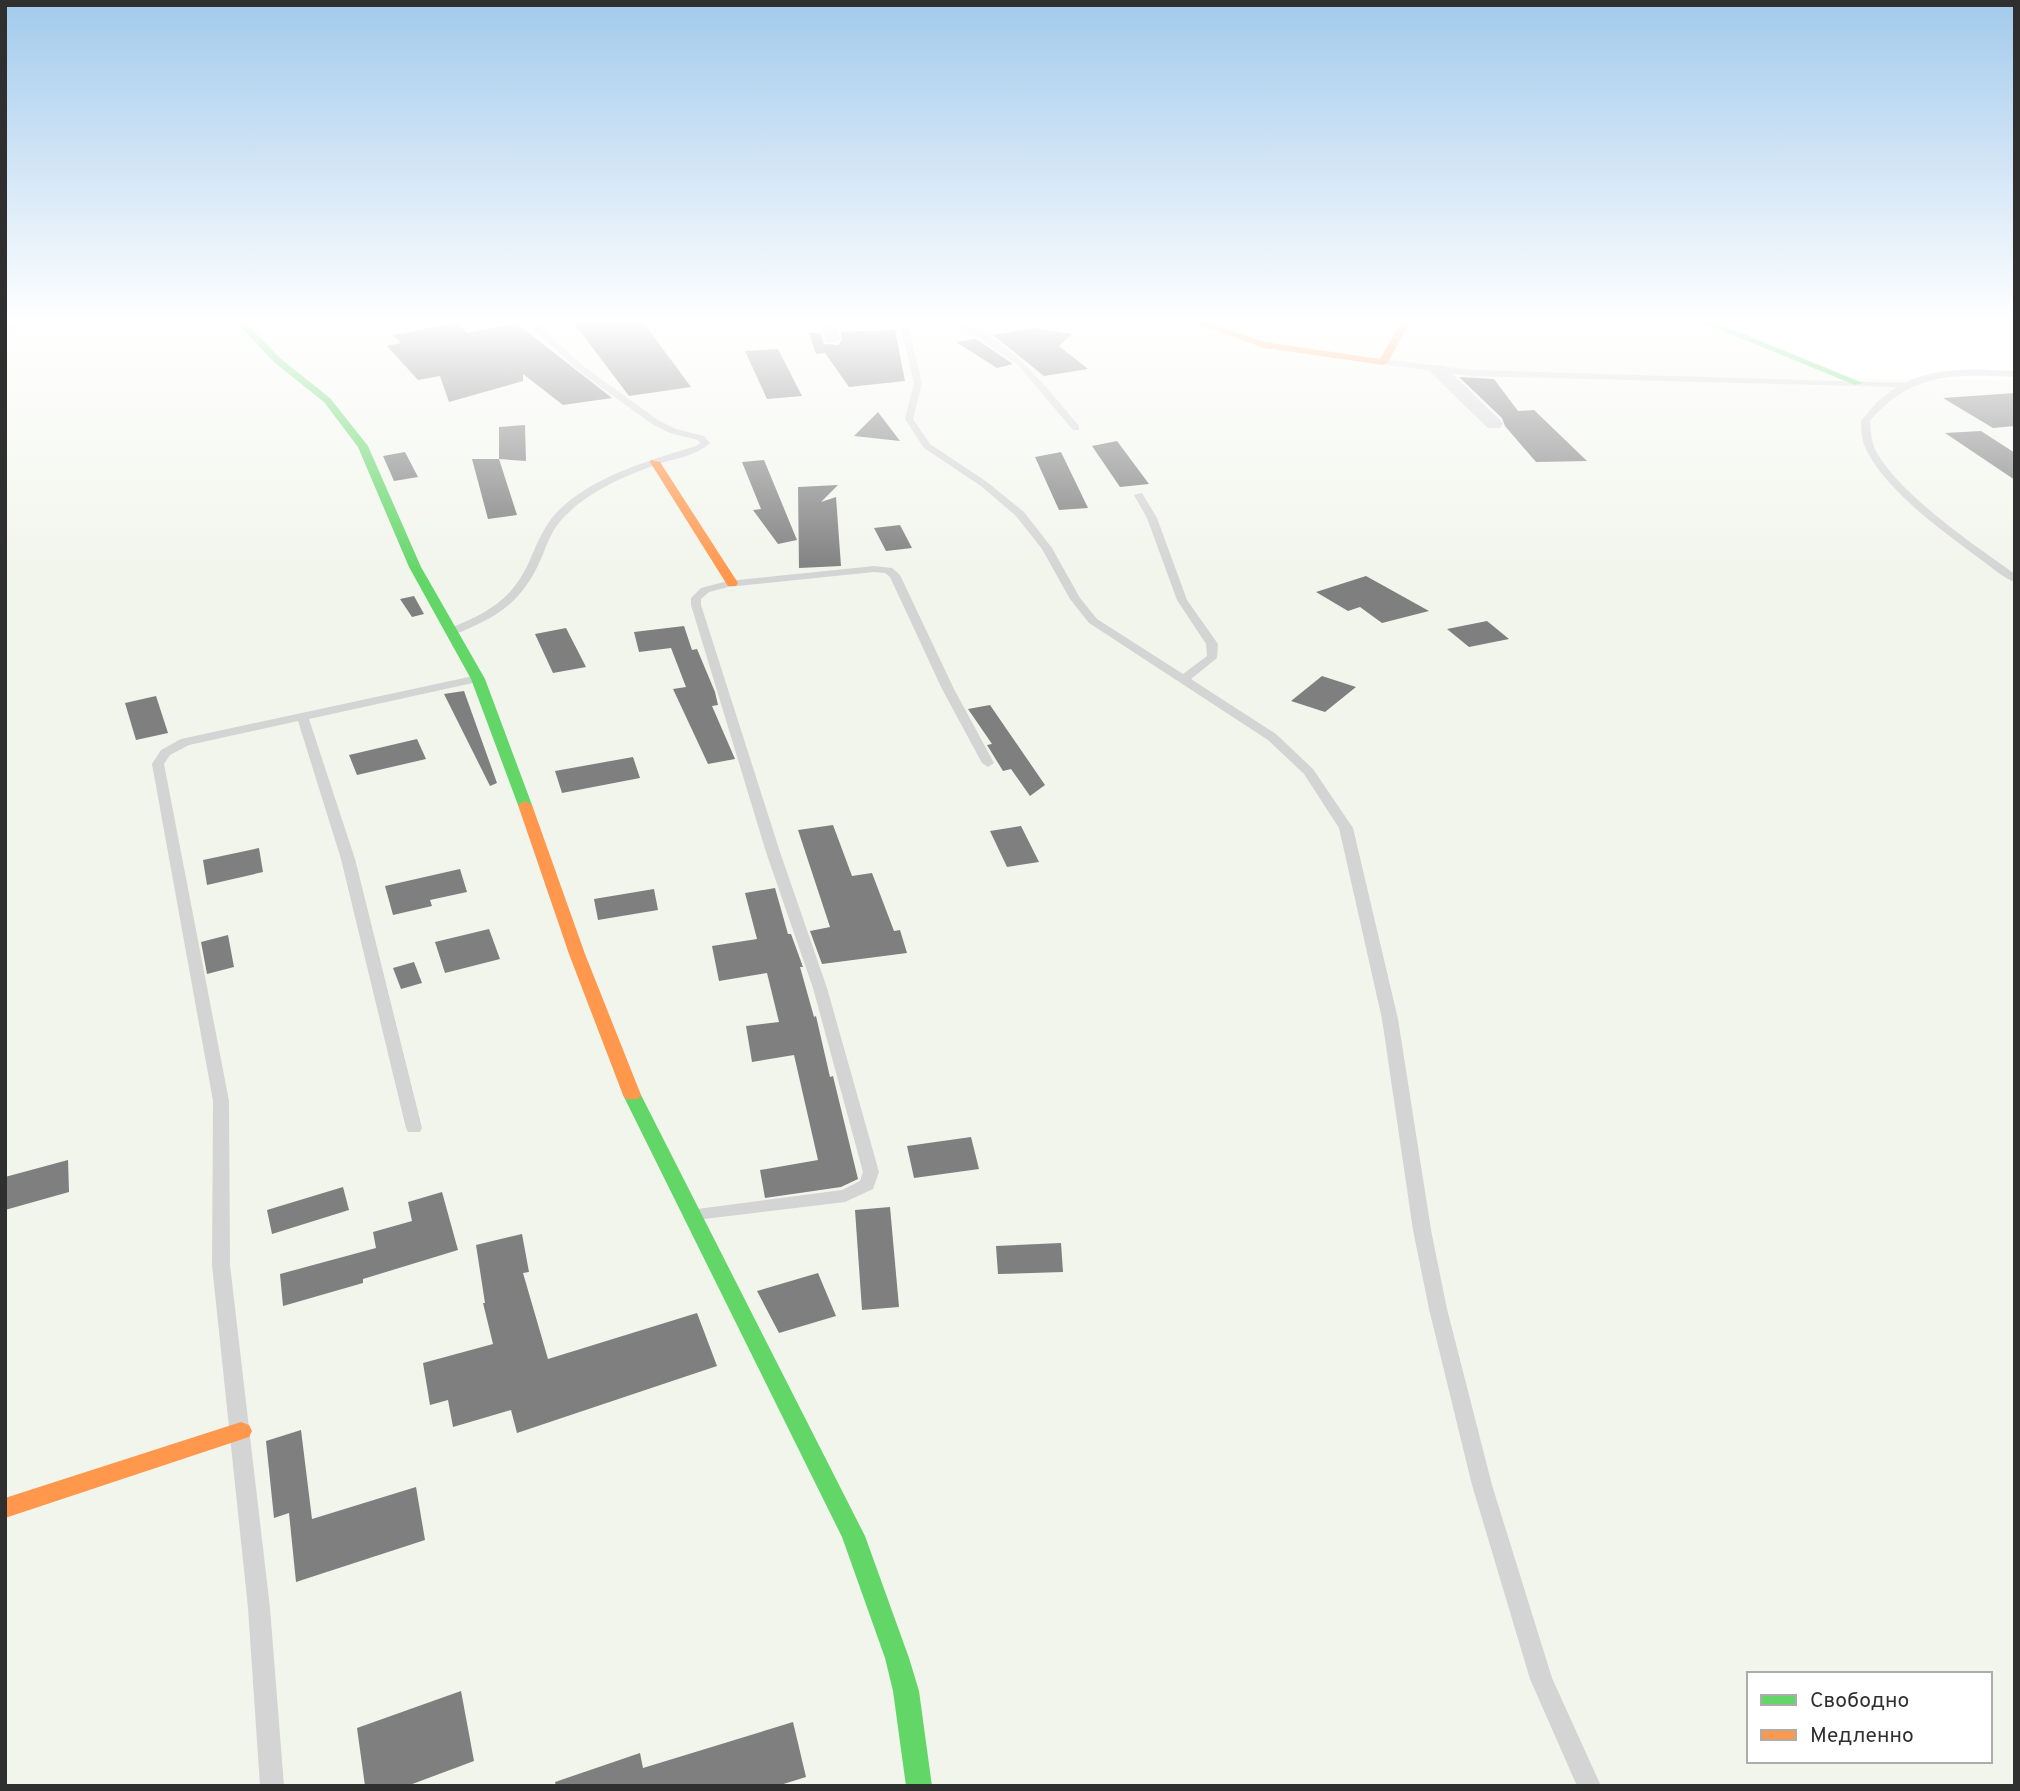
<svg xmlns="http://www.w3.org/2000/svg" width="2020" height="1791" font-family="Overpass,sans-serif">
  <rect width="100%" height="100%" fill="#fff"/>
  <path fill="#f2f5ec" fill-rule="evenodd" d="M5,322H1702L1847,379L2015,380V1786H5ZM1749,1674H1990V1761H1749Z"/>
  <g fill="#7f7f7f">
    <path d="M573,322H643L691,387L629,396Z"/>
    <path d="M457,323L467,333L516,323L612,398L563,405L523,374V381L449,402L440,376L418,380L387,346L401,343L393,335Z"/>
    <path d="M1033,328L1072,334L1059,346L1088,369L1044,376L993,335Z"/>
    <path d="M895,330L905,381L849,387L825,353L816,354L809,333H820L824,344L838,345L842,340L841,332Z"/>
    <path d="M975,339H976L1013,364L997,368L956,342Z"/>
    <path d="M778,349L802,396L767,399L745,351Z"/>
    <path d="M1459,377L1494,379L1518,411L1534,410L1587,461L1536,462L1505,426L1502,418Z"/>
    <path d="M2015,393V426L1993,428L1943,398Z"/>
    <path d="M878,412L900,441L854,436Z"/>
    <path d="M525,425L526,461L499,459V427Z"/>
    <path d="M1981,431L2015,453V480L1945,433Z"/>
    <path d="M1117,441L1149,484L1120,487L1092,446Z"/>
    <path d="M405,452L418,477L394,481L383,456Z"/>
    <path d="M1061,452L1088,508L1059,510L1035,457Z"/>
    <path d="M472,459H499L517,515L488,519Z"/>
    <path d="M764,460L797,540L778,544L753,510L761,509L742,462Z"/>
    <path d="M838,485L821,502L836,497L841,566L799,568L798,487Z"/>
    <path d="M900,525L912,548L886,551L874,528Z"/>
    <path d="M1366,576L1429,611L1382,623L1360,607L1348,611L1316,592Z"/>
    <path d="M414,596L424,614L412,617L400,599Z"/>
    <path d="M1487,621L1509,639L1469,647L1447,629Z"/>
    <path d="M684,626L692,650L697,649L715,692L718,705L712,706L735,759L708,764L673,689L686,687L671,648L639,652L634,632Z"/>
    <path d="M566,628L586,667L553,673L535,634Z"/>
    <path d="M1322,676L1356,687L1325,712L1291,701Z"/>
    <path d="M464,691L497,783L490,786L444,694Z"/>
    <path d="M156,696L168,733L136,740L125,703Z"/>
    <path d="M990,705L1045,785L1030,796L1011,769L1003,771L987,745L992,744L968,709Z"/>
    <path d="M417,739L426,759L357,775L349,755Z"/>
    <path d="M633,757L640,778L562,793L555,771Z"/>
    <path d="M833,825L852,876L872,873L894,931L900,930L907,953L822,964L810,931L830,927L798,830Z"/>
    <path d="M1021,826L1039,862L1007,867L990,831Z"/>
    <path d="M259,848L263,872L207,885L203,860Z"/>
    <path d="M460,869L467,892L430,900L432,906L393,915L385,886Z"/>
    <path d="M775,888L788,934H791L803,967H800L814,1017L816,1016L830,1077L833,1076L858,1179L841,1187L765,1198L760,1170L818,1160L794,1055L752,1062L746,1026L779,1022L767,973L719,981L712,946L757,939L745,893Z"/>
    <path d="M654,889L658,910L598,920L594,899Z"/>
    <path d="M489,929L500,959L445,973L435,942Z"/>
    <path d="M228,935L234,967L207,974L201,942Z"/>
    <path d="M414,962L422,983L401,989L393,968Z"/>
    <path d="M971,1137L979,1169L914,1178L907,1146Z"/>
    <path d="M68,1160L69,1192L5,1210V1177Z"/>
    <path d="M343,1187L349,1210L272,1234L267,1210Z"/>
    <path d="M442,1192L458,1250L363,1279V1283L283,1306L280,1274L376,1248L373,1232L412,1221L408,1202Z"/>
    <path d="M890,1207L899,1307L862,1310L855,1210Z"/>
    <path d="M522,1234L529,1272L523,1273L548,1359L697,1313L717,1366L517,1433L511,1410L453,1427L448,1400L430,1405L423,1363L493,1344L483,1303H485L476,1245Z"/>
    <path d="M1061,1243L1063,1272L998,1274L996,1246Z"/>
    <path d="M818,1273L836,1316L779,1333L757,1291Z"/>
    <path d="M301,1430L312,1519L416,1487L425,1540L296,1582L289,1513L274,1518L266,1441Z"/>
    <path d="M461,1691L474,1761L407,1786H365L357,1728Z"/>
    <path d="M793,1722L806,1777L777,1786H556L555,1782L640,1753L643,1768Z"/>
  </g>
  <g fill="none" stroke-linecap="round" stroke-linejoin="round">
    <g fill="#d4d4d4" fill-rule="evenodd">
      <path d="M13,322H23L5,332V327Z"/>
      <path d="M537,322H546L541,328L586,368L658,420L676,429L704,436L710,443C698,455 677,458 661,463C627,475 590,490 564,517C552,529 547,544 541,559C527,591 508,611 476,625C467,629 456,636 446,634V630C487,613 511,602 530,560C537,543 544,527 556,513C592,476 648,461 696,446L700,443L698,440L670,433L652,424L580,372L534,330L533,328Z"/>
      <path d="M899,322H907L922,383L913,419L930,444L987,482L1024,512L1052,548L1080,598L1097,619L1183,674L1207,656L1206,644L1177,600L1147,518L1134,495L1142,493L1157,518L1187,600L1218,644L1217,658L1191,679L1276,734L1313,769L1353,828L1398,1019L1431,1230L1447,1309L1492,1485L1552,1678L1601,1786H1577L1530,1679L1472,1485L1429,1309L1413,1230L1382,1019L1339,828L1304,774L1268,740L1089,623L1070,599L1042,549L1016,516L981,486L924,448L905,419L914,383Z"/>
      <path d="M951,322C997,322 1052,394 1079,426V430H1073L1018,365L977,337Z"/>
      <path d="M1383,359L1472,370L1905,383C1938,366 1979,370 2015,371V377C1955,374 1911,372 1870,421C1871,432 1871,443 1877,453C1902,496 1974,545 2015,574V582C2003,578 1993,568 1983,561C1945,533 1891,495 1868,453C1862,443 1861,432 1861,421L1877,402L1896,387L1472,376L1380,364V360Z"/>
      <path d="M874,566L892,568L900,575L954,689L994,763L988,767L982,763L942,689L890,577L885,573L874,572L728,587L709,592L701,599V605L780,852L827,988L879,1172L873,1189L845,1202L696,1220L690,1218L687,1214L690,1210L842,1190L860,1181L863,1172L813,988L766,852L691,605V598L701,588L728,581Z"/>
      <path d="M478,675L484,679L482,681L309,719L355,859L422,1128L420,1132H408L406,1128L341,859L298,721L189,745L170,755L164,764L229,1101L230,1265L270,1608L284,1786H260L248,1608L212,1265L213,1101L152,764L161,750L181,739Z"/>
    </g>
    <g fill="#d4d4d4" fill-rule="evenodd">
      <path d="M819,322H835L840,339L838,342H826Z"/>
      <path d="M1438,365L1444,366L1500,420L1503,424L1500,428H1488L1432,374L1430,370Z"/>
    </g>
    <g fill="#63d668" fill-rule="evenodd">
      <path d="M236,322H245L281,359L330,398L368,446L421,567L485,679L532,805L530,808H520L518,805L471,679L409,567L358,447L324,402L275,363Z"/>
      <path d="M1701,322H1714L1863,383L1855,385Z"/>
      <path d="M632,1089L638,1091L641,1095L865,1536L909,1658L919,1691L932,1786H906L893,1691L885,1658L842,1537L623,1095L626,1091Z"/>
    </g>
    <g fill="#ff974d" fill-rule="evenodd">
      <path d="M1192,322H1206L1265,342L1380,359L1401,322H1410L1388,362L1383,365L1264,348Z"/>
      <path d="M651,460L660,462L738,583L736,586H728L726,583L650,462Z"/>
      <path d="M525,801L532,805L585,954L641,1095L638,1099H626L623,1095L569,954L518,805Z"/>
      <path d="M241,1422L249,1425L252,1431L249,1437L5,1518V1498Z"/>
    </g>
  </g>
  <linearGradient id="sky" x2="0" y2="1"><stop stop-color="#a2caec"/><stop offset="0.56" stop-color="#fff"/><stop offset="1" stop-color="#fff" stop-opacity="0"/></linearGradient>
  <rect width="2020" height="573" fill="url(#sky)"/>
  <rect width="2020" height="1791" fill="none" stroke="#2f2f2f" stroke-width="14"/>
  <rect x="1747" y="1672" width="245" height="91" fill="#ffffff" stroke="#acacac" stroke-width="2"/>
  <rect x="1761" y="1695" width="35" height="10" fill="#63d668" stroke="#acacac" stroke-width="2"/>
  <text x="1810" y="1707" font-size="21" fill="#2f2f2f">Свободно</text>
  <rect x="1761" y="1730" width="35" height="10" fill="#ff974d" stroke="#acacac" stroke-width="2"/>
  <text x="1810" y="1742" font-size="21" fill="#2f2f2f">Медленно</text>
</svg>
